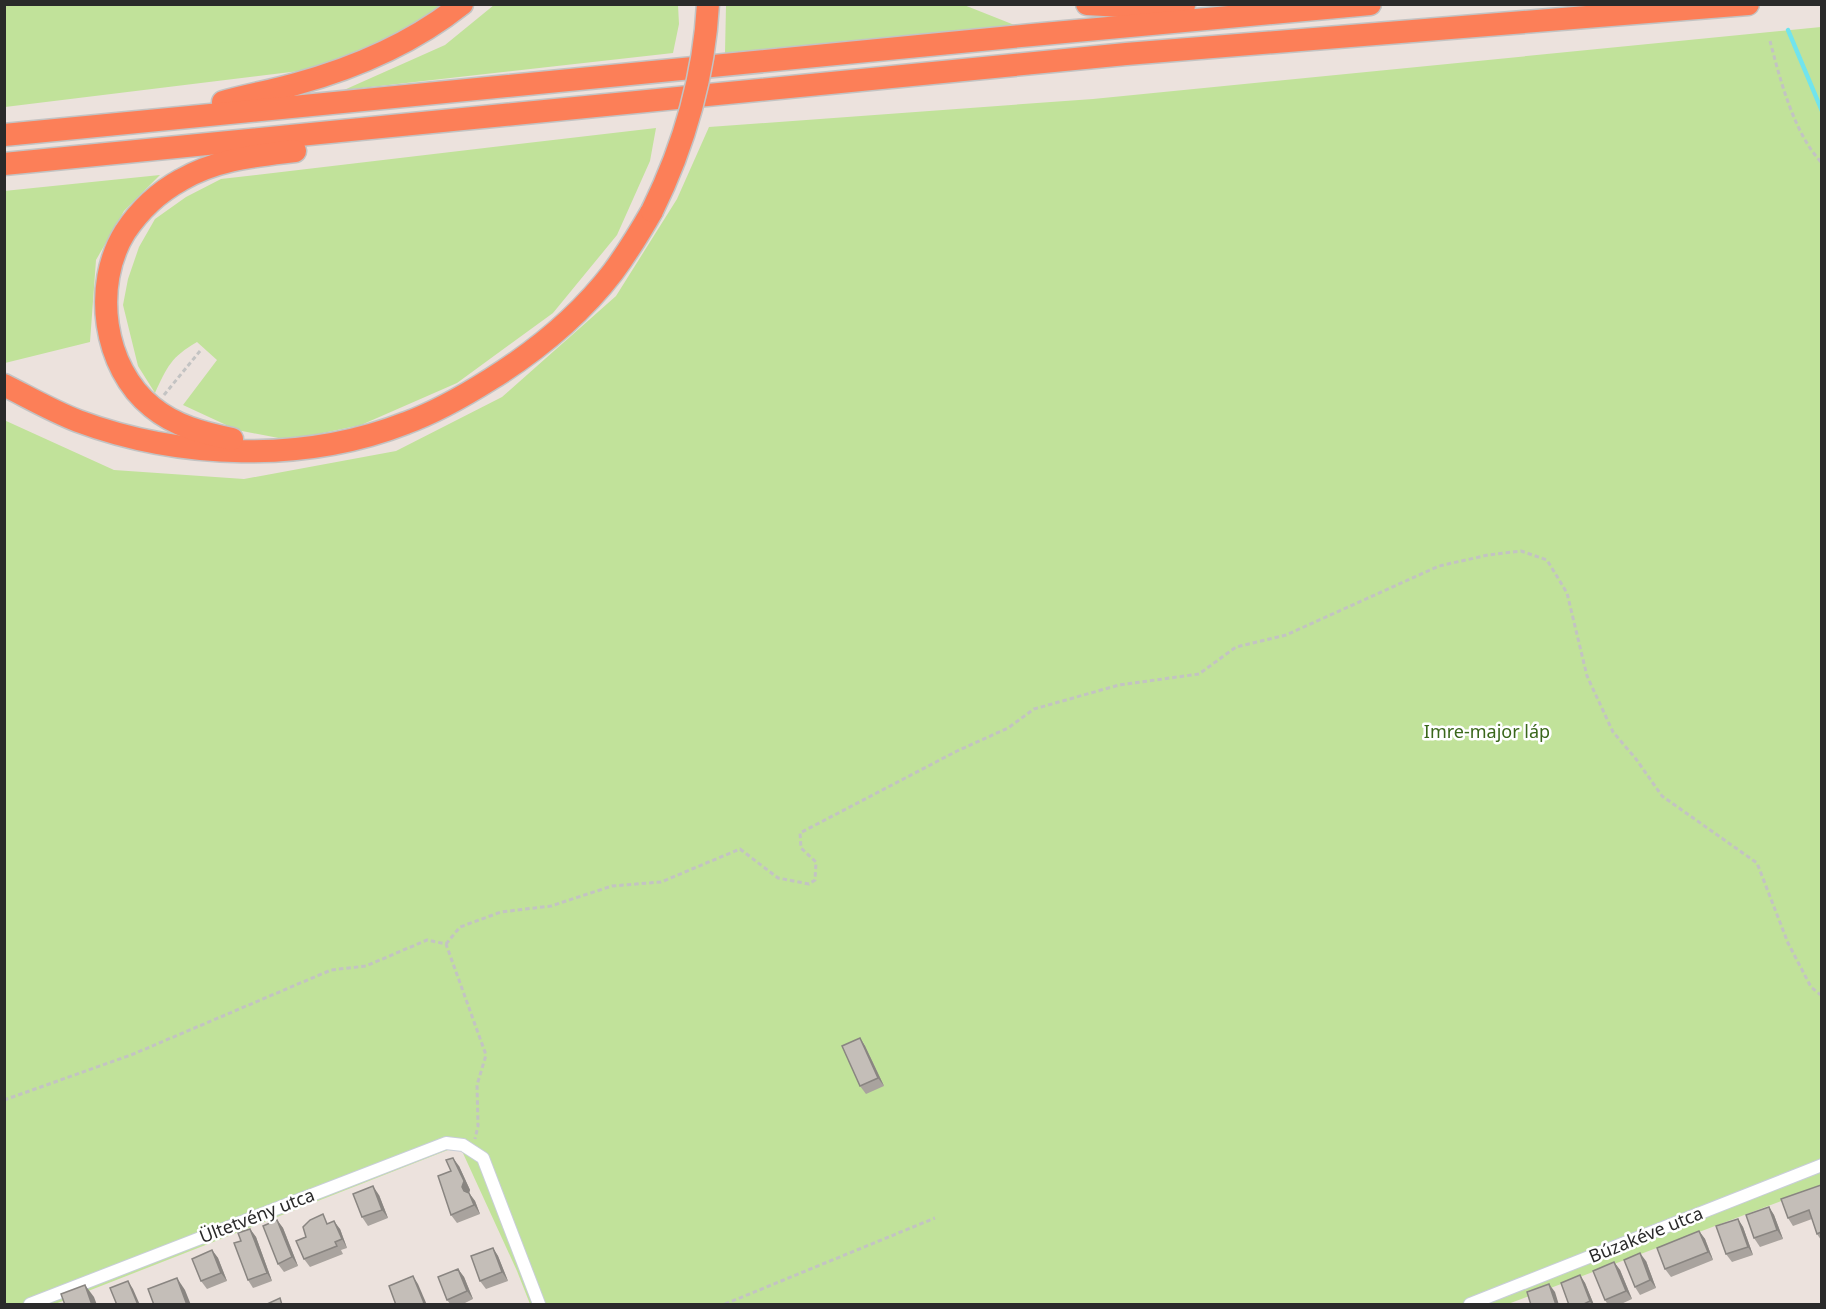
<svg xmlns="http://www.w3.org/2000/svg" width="1826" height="1309" font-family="'Noto Sans',sans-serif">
  <rect width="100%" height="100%" fill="#ece2dd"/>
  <g fill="#c1e29a">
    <path d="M4,5H445L401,38L324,68L5,107Z"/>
    <path d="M494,5H678L679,24L673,53L344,90L445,45Z"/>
    <path d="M726,5H964L1017,26L725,53Z"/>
    <path d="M1821,27V1186L1508,1304H530L517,1271L462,1151L448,1150L55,1304H5L4,420L114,470L244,479L396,451L502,397L616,296L677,199L709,127L1093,99Z"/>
    <path d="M656,128L650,161L617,235L553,313L457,383L361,425L289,440L237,430L183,405L217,360L197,342C171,357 167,367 155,393L138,366L123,305L128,279L139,247L155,219L186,197L221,179Z"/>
    <path d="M160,175L124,211L96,260L90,342L5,363L4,191Z"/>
  </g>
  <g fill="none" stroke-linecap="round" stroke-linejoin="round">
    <path stroke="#71e4ed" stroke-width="4.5" d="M1788,30L1822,111"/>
    <g stroke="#c8ced8" stroke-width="14">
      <g id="street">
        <path d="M30,1304L446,1143L463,1145L483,1158L539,1304"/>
        <path d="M1470,1304L1822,1165"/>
      </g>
    </g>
    <g stroke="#c3c3c3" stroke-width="25">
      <g id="highway">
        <path d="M1087,4L1156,8L1184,6"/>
        <path d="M223,102C247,95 272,91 296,84C355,68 413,43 462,4"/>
        <path d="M4,135L1032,35L1370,4"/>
        <path d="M4,164L1126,54L1748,4"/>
        <path d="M4,385C28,397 52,411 78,421C180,459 304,463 406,423C436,412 464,396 491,379C536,351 580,315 613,272C627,253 640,232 652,211"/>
        <path d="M232,439C203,433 175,426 152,407C103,368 92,285 125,232C139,211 159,192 181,180C217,159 255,156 295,151"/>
      </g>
    </g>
    <g stroke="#c3c3c3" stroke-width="3" stroke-dasharray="4.5 3" stroke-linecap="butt">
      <path d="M1770,41C1780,79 1794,134 1822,163"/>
      <path d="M164,395L200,351"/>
      <path d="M446,944L460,927L501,912L551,906L612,886L661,882L740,849L778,878L809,884L815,880L816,862L801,848L800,833L957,751L1008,728L1034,709L1119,685L1199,674L1236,647L1286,635L1439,566L1488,555L1521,551L1547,560L1567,593L1587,676L1613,732L1636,759L1662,796L1757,863L1788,943L1811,987L1822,996"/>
      <path d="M4,1100L131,1055L331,970L366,966L427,940L446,944L486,1055L477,1085L478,1126L475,1139"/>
      <path d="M725,1304L935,1218"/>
    </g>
    <use href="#street" stroke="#fff" stroke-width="12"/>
    <use href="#highway" stroke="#fc7f58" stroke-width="22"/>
    <g stroke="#c3c3c3" stroke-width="25" stroke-linecap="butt">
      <path id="highway-bridge" d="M652,211C684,146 704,77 708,4"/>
    </g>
    <use href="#highway-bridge" stroke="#fc7f58" stroke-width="22"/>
  </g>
  <g fill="#a9a39e">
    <path d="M860,1038L865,1046L884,1086L866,1094L860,1086Z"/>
    <path d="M459,1166L470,1190L469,1193L475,1201L480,1214L457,1223L451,1215V1171Z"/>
    <path d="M1821,1185V1240L1817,1234L1812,1219L1793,1226L1788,1218Z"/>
    <path d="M379,1195L388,1218L368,1226L362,1217Z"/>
    <path d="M1769,1207L1774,1215L1783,1239L1760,1247L1754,1238Z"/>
    <path d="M1738,1219L1743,1227L1753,1255L1732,1262L1726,1254Z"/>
    <path d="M277,1220L283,1228L298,1266L284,1272L278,1264Z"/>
    <path d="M329,1223L340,1229L347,1248L341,1250L343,1254L310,1267L304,1259L306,1237Z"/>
    <path d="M250,1229L256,1237L272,1281L253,1288L248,1280L241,1241Z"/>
    <path d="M1699,1231L1705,1239L1713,1260L1671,1277L1665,1269Z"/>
    <path d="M493,1248L498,1256L508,1281L486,1289L480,1281Z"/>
    <path d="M212,1250L218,1258L227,1281L207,1289L201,1281Z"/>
    <path d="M1646,1261L1656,1288L1640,1295L1635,1287Z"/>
    <path d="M1614,1262L1620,1270L1632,1299L1619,1305H1608L1605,1300Z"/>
    <path d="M458,1269L464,1277L473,1299L461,1305H451L447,1300Z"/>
    <path d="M1580,1275L1585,1283L1594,1305H1569Z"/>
  </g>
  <g fill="#898581">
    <path d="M860,1038L865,1046L884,1086L878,1078Z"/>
    <path d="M453,1158L459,1166L470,1190L468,1196L462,1187Z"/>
    <path d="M373,1186L379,1195L388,1218L382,1210Z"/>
    <path d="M469,1193L475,1201L480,1214L474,1205Z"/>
    <path d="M1769,1207L1774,1215L1783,1239L1777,1230Z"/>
    <path d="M1738,1219L1743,1227L1753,1255L1748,1247Z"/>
    <path d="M277,1220L283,1228L298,1266L292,1257Z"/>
    <path d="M334,1221L340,1229L347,1248L342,1239Z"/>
    <path d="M250,1229L256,1237L272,1281L267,1273Z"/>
    <path d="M1699,1231L1705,1239L1713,1260L1708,1252Z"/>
    <path d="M493,1248L498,1256L508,1281L502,1272Z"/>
    <path d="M212,1250L218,1258L227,1281L221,1273Z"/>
    <path d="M1640,1253L1646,1261L1656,1288L1650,1280Z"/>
    <path d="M1614,1262L1620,1270L1632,1299L1626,1291Z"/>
    <path d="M458,1269L464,1277L473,1299L467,1291Z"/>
    <path d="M1580,1275L1585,1283L1594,1305H1592L1590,1301Z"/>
    <path d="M413,1276L418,1284L427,1305H425L424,1303Z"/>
    <path d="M177,1278L185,1290L191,1305H187Z"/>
    <path d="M128,1281L133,1289L140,1305H138Z"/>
    <path d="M1549,1284L1555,1292L1559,1305H1556Z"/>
    <path d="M85,1285L94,1297L97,1305H92Z"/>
  </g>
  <g fill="#c4beb8" stroke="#898581" stroke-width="1.5">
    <path d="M860,1038L878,1078L860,1086L842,1046Z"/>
    <path d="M453,1158L464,1181L462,1187L464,1191L469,1193L474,1205L451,1215L438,1176L451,1171L446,1160Z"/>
    <path d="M1821,1185V1232L1817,1234L1809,1210L1788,1218L1781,1199Z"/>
    <path d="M373,1186L382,1210L362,1217L353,1194Z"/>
    <path d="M1769,1207L1777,1230L1754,1238L1746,1215Z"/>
    <path d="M323,1214L327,1224L334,1221L342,1239L335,1242L337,1246L304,1259L296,1241L306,1237L303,1227L310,1220Z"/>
    <path d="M1738,1219L1748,1247L1726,1254L1716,1226Z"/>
    <path d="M277,1220L292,1257L278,1264L263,1226Z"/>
    <path d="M250,1229L267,1273L248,1280L234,1243L241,1241L238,1233Z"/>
    <path d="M1699,1231L1708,1252L1665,1269L1657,1248Z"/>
    <path d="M493,1248L502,1272L480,1281L471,1256Z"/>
    <path d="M212,1250L221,1273L201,1281L192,1259Z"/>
    <path d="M1640,1253L1650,1280L1635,1287L1624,1260Z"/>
    <path d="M1614,1262L1626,1291L1605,1300L1593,1271Z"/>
    <path d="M458,1269L467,1291L447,1300L438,1277Z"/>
    <path d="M1580,1275L1590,1301L1582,1305H1569L1561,1283Z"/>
    <path d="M413,1276L424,1303L419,1305H396L389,1286Z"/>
    <path d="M177,1278L187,1305H154L148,1289Z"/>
    <path d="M128,1281L138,1305H117L110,1288Z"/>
    <path d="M1549,1284L1556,1305H1531L1527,1292Z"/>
    <path d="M85,1285L92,1305H65L61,1294Z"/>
    <path d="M280,1298L282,1305H265Z"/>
  </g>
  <g text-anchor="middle" stroke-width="5" stroke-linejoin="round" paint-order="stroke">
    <g font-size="18" fill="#3a671b" stroke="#fff">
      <text x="1487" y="738">Imre-major láp</text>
    </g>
    <g font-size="18" fill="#2a2a2a" stroke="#fff">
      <text transform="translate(257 1216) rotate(-21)" y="6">Ültetvény utca</text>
      <text transform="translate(1646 1235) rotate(-22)" y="6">Búzakéve utca</text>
    </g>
  </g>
  <rect width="1826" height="1309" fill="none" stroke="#2a2a2a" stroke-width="12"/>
</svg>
